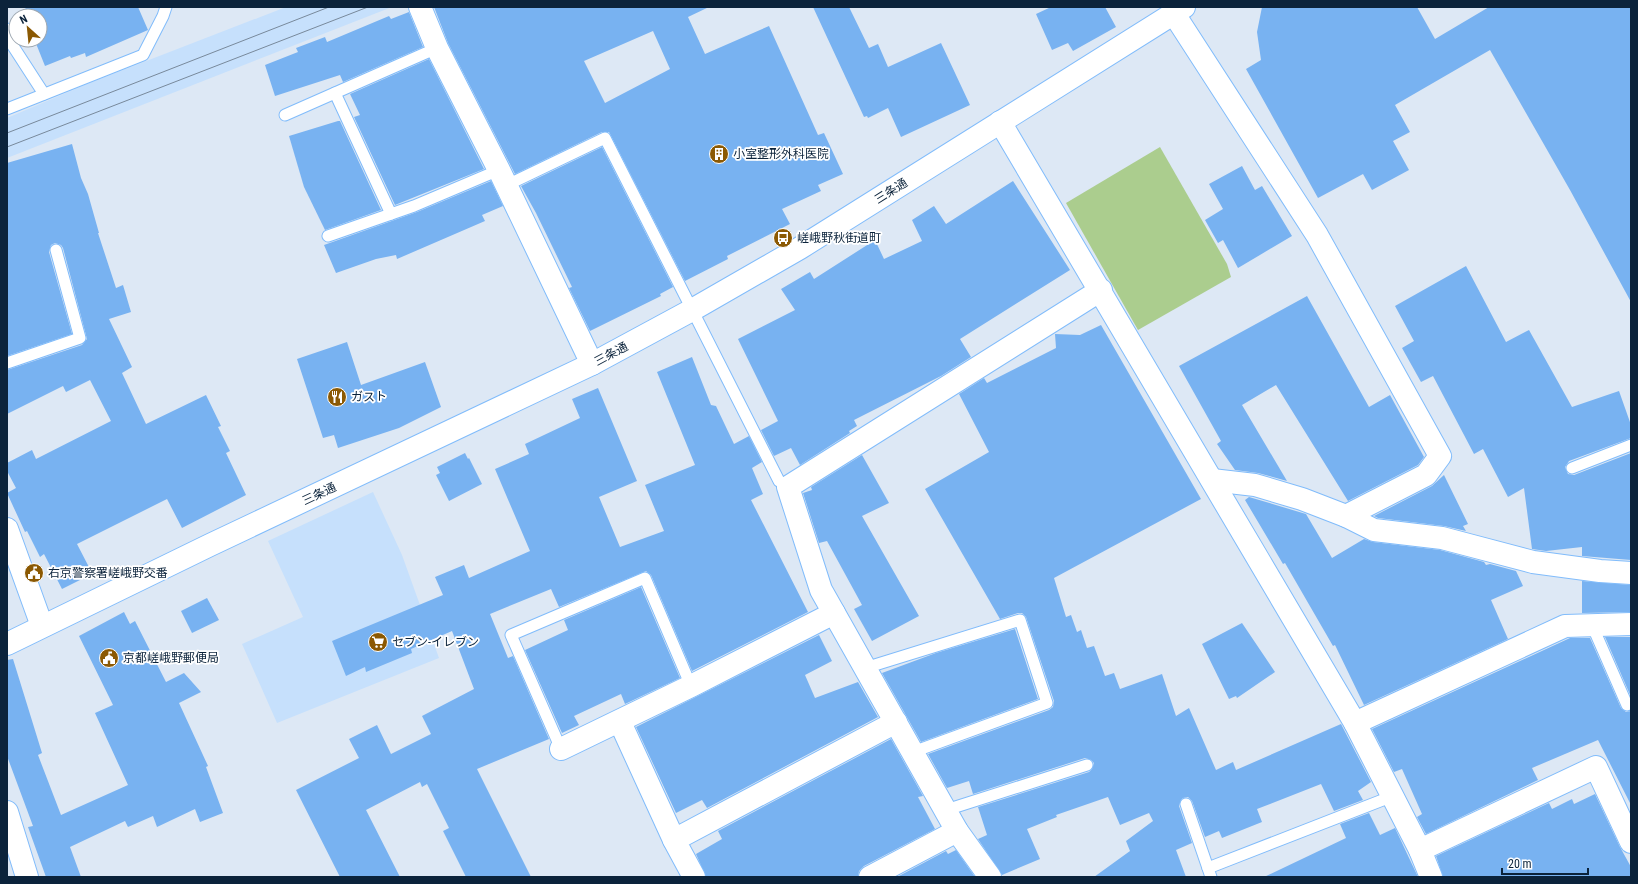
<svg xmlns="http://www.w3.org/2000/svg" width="1638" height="884" font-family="'Roboto Condensed','Noto Sans JP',sans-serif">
  <rect width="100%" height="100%" fill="#dde8f5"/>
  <g fill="#c6e0fc">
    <path d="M286,7H392L7,158V118L87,84Z"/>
    <path d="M373,492L402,555L439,658L277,723L242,644L303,617L268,541Z"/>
  </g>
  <path fill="#abcd8e" d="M1160,147L1227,264L1231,277L1138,330L1066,203Z"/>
  <g fill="#78b2f1" fill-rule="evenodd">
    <path d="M25,7H138L148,30L86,57L85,53L71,58L70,56L45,66L35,41L40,40V16H28Z"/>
    <path d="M434,7H709L688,17L705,54L769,26L818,135L824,133L843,174L818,185L821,191L782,209L790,224L727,256L728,259L685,281L609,132H602L515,174L448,43ZM653,31L670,69L605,103L584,61Z"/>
    <path d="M813,7H849L869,48L878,44L888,67L941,43L970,105L901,137L888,108L868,118L867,116L864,117Z"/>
    <path d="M1051,7H1105L1116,27L1073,51L1068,43L1052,50L1036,14Z"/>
    <path d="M1262,7H1417L1435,39L1489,7H1631V302L1570,190L1490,50L1395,105L1410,132L1393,141L1409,170L1372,190L1363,174L1318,198L1246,69L1261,60L1257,32Z"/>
    <path d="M409,12L423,47L343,82L340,75L275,96L265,65L298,52L296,48L325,37L327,42L389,16L391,19Z"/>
    <path d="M429,59L484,169L395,205L354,117L360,115L350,94Z"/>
    <path d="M338,121H340L381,210L325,230L304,187L289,136Z"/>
    <path d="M72,144L81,178L88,194L99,233H98L116,288L123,285L131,312L109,319L132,367L122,373L146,424L206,395L221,426L218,427L230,451L226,453L246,495L182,528L167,499L77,544L91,571L80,576L82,579L62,589L44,554L40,557L27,531L25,532L7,493L16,488L7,471V463L32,450L36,459L111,421L90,380L66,392L63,386L7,414V370L82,345L87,339L63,248L61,245L55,243L51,245L49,252L72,334L7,356V163Z"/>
    <path d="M602,147L673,287L660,294L661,296L590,331L569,288L572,287L536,213L521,186Z"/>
    <path d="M1242,166L1255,190L1262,186L1292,236L1238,268L1223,240L1218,243L1205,220L1223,209L1209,184Z"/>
    <path d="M491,181L503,206L482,215L485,221L397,259L396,255L376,259L336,273L324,245L417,212Z"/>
    <path d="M1013,181L1070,270L960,339L971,357L941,376L854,420L857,426L849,431L850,433L800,465L791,448L774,456L761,430L778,421L738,339L795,310L781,289L810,272L814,279L875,240L884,259L922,241L912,220L934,206L946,224Z"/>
    <path d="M1466,266L1506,342L1529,330L1572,407L1619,391L1631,425V438L1569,461L1565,467L1568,474L1574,475L1631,453V560L1582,556V547L1546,551L1532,549L1524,488L1508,497L1483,449L1474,454L1433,376L1421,382L1402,348L1414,341L1395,306Z"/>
    <path d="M1307,296L1369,407L1390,395L1424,457L1418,465L1348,501L1276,385L1242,405L1287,481L1258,473L1235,470L1217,444L1221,441L1179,366Z"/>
    <path d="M1101,325L1201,499L1054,578L1066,617L1071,615L1077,632L1081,630L1087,648L1094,646L1105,676L1114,673L1120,689L1162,674L1176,716L1189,708L1216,770L1233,762L1236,770L1341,724L1371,782L1358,791L1363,800L1334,811L1321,784L1257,809L1262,822L1222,838L1219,831L1205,837L1192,801L1188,797L1183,798L1181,800L1179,806L1192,843L1176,850L1186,877H1094L1130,851L1126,841L1153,821L1149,813L1120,825L1108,797L1056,815L1057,817L1027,829L1040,859L1002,875L978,839L987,835L978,807L1089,772L1092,769L1094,763L1091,760L1085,758L973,794L969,781L947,788L928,754L1049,710L1053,707L1054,701L1026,617L1022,613H1018L1000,619L925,489L989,452L959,394L984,378L987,383L1056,348L1055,334L1080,335Z"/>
    <path d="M347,342L361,385L425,362L441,407L399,428L338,448L334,435L323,438L297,359Z"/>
    <path d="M692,357L711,405L716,406L734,444L749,436L762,462L752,468L763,494L751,500L808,612L692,671L651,575L646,571L559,607L551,589L490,614L508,658L513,656L549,739L477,769L531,877H466L443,831L449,828L427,784L422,787L420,782L366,810L400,877H340L296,790L359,758L349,739L377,725L391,754L431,734L422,716L474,689L452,631L411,649L412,653L366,672L365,667L346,676L332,641L443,595L435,577L464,565L469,578L530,551L495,469L529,454L525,444L580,418L572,399L598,388L637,481L599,497L620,547L664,531L645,485L695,465L657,372Z"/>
    <path d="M465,453L468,459L469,458L482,484L449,501L436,475L440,473L437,467Z"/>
    <path d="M862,455L889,503L862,516L919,616L872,641L854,609L862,605L827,541L819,543L803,493L812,490L811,487Z"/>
    <path d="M1444,475L1468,524L1463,526L1466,531L1444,526L1378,518L1374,516L1432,486Z"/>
    <path d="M1249,497L1306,514L1332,558L1364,539L1373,542L1440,550L1484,562L1486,565L1490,564L1516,571L1523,586L1491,600L1508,639L1364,705L1335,645L1333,646L1285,563L1283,564L1245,500Z"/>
    <path d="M1582,581L1631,585V612L1582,613Z"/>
    <path d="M641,587L680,678L625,704L621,694L574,716L579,725L562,733L525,650L568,630L564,620Z"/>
    <path d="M207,598L219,620L192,633L181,611Z"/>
    <path d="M124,612L130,624L135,621L166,682L184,673L201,692L179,703L208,766L206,767L223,813L200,822L195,809L157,827L153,816L128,827L125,821L70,847L81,877H46L28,827L33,826L7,756V660L13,659L42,753L38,755L61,815L128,785L95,713L113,705L79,636Z"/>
    <path d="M1242,623L1275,672L1237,698L1236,696L1229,699L1202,644Z"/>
    <path d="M1015,629L1038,699L921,742L882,673L936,653Z"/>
    <path d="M819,635L832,661L805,675L815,698L858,682L878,717L707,808L702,800L676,813L636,727Z"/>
    <path d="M1605,637H1631V697Z"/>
    <path d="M1570,638H1590L1621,708L1626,712L1631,711V805L1598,740L1532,768L1538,780L1426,834L1417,817L1422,814L1402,769L1394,772L1372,729Z"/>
    <path d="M891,739L923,796L918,797L935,829L864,866L859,871L858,877H706L696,854L722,839L718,831Z"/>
    <path d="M1595,794L1620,847L1631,867V877H1443L1436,856L1549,803L1552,809L1572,799L1574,804Z"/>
    <path d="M1369,813L1380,835L1395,828L1418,877H1264L1346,838L1340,824Z"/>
    <path d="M956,850L975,877H897L946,851L948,854Z"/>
  </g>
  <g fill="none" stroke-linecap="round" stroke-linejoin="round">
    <g stroke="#81bcfb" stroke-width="13">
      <g id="service">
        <path d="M7,29L11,43L44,94"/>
        <path d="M335,93L391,214"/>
        <path d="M7,109L143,55L163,16L166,7"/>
        <path d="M285,115L437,48"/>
        <path d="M507,185L605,138L779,481L788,487"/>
        <path d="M328,236L414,206L499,170"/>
        <path d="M7,363L80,338L56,250"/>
        <path d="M1572,468L1631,445"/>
        <path d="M1592,625L1627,705"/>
        <path d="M865,668L1020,620L1047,703L913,752"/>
        <path d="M561,749L511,635L645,578L691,686"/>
        <path d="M1186,804L1211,877"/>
        <path d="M946,810L1087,765"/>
        <path d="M1208,868L1393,796"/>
      </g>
    </g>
    <g stroke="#81bcfb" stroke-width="24">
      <g id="minor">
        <path d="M420,7L437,48L499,170L592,364"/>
        <path d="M1174,14L1317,235L1440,456L1426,475L1346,516L1302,499L1255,485L1212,480"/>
        <path d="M1000,122L1355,723L1420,850L1431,877"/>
        <path d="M1346,516L1374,530L1442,538L1533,562L1600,571L1631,573"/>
        <path d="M7,529L42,626"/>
        <path d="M620,722L674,840"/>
        <path d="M1355,723L1565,626L1631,624"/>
        <path d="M561,749L691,686L834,613"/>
        <path d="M7,812L27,877"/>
        <path d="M1420,850L1596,767L1631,842"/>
        <path d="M694,877L674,840L896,722"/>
        <path d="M870,877L957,831"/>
        <path d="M990,877L957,831L821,590L788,487L1101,290"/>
      </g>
    </g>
    <g stroke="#81bcfb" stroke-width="24">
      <path id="secondary" d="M7,644L210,545L592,364L692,310L800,248L1184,7"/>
    </g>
    <use href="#service" stroke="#fff" stroke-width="11"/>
    <use href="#minor" stroke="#fff" stroke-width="22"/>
    <use href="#secondary" stroke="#fff" stroke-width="22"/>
    <g stroke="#78899b" stroke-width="1">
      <path d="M7,133L329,7"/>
      <path d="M7,147L368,7"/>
    </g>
  </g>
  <defs>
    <g id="building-disc" transform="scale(1)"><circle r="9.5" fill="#8b5903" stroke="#fff"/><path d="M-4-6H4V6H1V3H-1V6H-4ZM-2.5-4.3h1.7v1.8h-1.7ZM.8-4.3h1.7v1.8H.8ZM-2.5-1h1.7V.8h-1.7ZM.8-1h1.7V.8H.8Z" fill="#fff"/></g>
    <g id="bus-disc" transform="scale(1)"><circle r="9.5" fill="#8b5903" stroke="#fff"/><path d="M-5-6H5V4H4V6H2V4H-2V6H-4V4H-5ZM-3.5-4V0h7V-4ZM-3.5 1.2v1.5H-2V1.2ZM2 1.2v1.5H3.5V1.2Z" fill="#fff"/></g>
    <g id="restaurant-disc" transform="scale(1)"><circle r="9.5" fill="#8b5903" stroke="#fff"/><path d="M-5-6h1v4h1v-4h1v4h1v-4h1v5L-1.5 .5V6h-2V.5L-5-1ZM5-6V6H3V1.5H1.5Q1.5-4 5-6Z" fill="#fff"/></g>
    <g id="civic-disc" transform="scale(1)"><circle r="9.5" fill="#8b5903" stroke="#fff"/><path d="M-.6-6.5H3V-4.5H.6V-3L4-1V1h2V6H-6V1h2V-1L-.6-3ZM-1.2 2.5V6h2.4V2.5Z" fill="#fff"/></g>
    <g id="supermarket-disc" transform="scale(1)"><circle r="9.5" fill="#8b5903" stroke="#fff"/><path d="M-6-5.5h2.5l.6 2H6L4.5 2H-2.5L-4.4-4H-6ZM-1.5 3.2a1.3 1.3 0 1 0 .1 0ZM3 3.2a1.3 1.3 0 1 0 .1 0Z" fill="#fff"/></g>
  </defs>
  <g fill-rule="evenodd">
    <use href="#building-disc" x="719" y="154"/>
    <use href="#bus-disc" x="783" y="238"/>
    <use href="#restaurant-disc" x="337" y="397"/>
    <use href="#civic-disc" x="34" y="573"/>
    <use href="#supermarket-disc" x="378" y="642"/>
    <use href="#civic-disc" x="109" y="658"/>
  </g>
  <g text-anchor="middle" stroke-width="3.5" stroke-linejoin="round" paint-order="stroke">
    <g font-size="12" fill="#0b233b" stroke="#fff" text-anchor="start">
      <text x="733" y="158">小室整形外科医院</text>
      <text x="797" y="242">嵯峨野秋街道町</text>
      <text x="351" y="401">ガスト</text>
      <text x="48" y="577">右京警察署嵯峨野交番</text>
      <text x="392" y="646">セブン-イレブン</text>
      <text x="123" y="662">京都嵯峨野郵便局</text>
    </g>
    <g font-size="12" fill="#0b233b" stroke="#fff">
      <text transform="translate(891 191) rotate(-32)" y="4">三条通</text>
      <text transform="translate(611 354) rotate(-28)" y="4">三条通</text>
      <text transform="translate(319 494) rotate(-25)" y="4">三条通</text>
    </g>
  </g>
  <rect width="1638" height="884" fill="none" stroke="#0b233b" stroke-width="16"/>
  <g transform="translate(28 28) rotate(333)"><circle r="19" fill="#ffffff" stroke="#9da7b1"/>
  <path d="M0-3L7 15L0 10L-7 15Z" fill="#8b5903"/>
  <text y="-6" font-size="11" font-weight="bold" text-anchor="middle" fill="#0b233b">N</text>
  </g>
  <path d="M1502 868v6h86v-6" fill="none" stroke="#0b233b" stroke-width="2"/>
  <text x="1508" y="868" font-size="12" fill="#0b233b" stroke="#ffffff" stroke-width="3" paint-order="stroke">20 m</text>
</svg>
